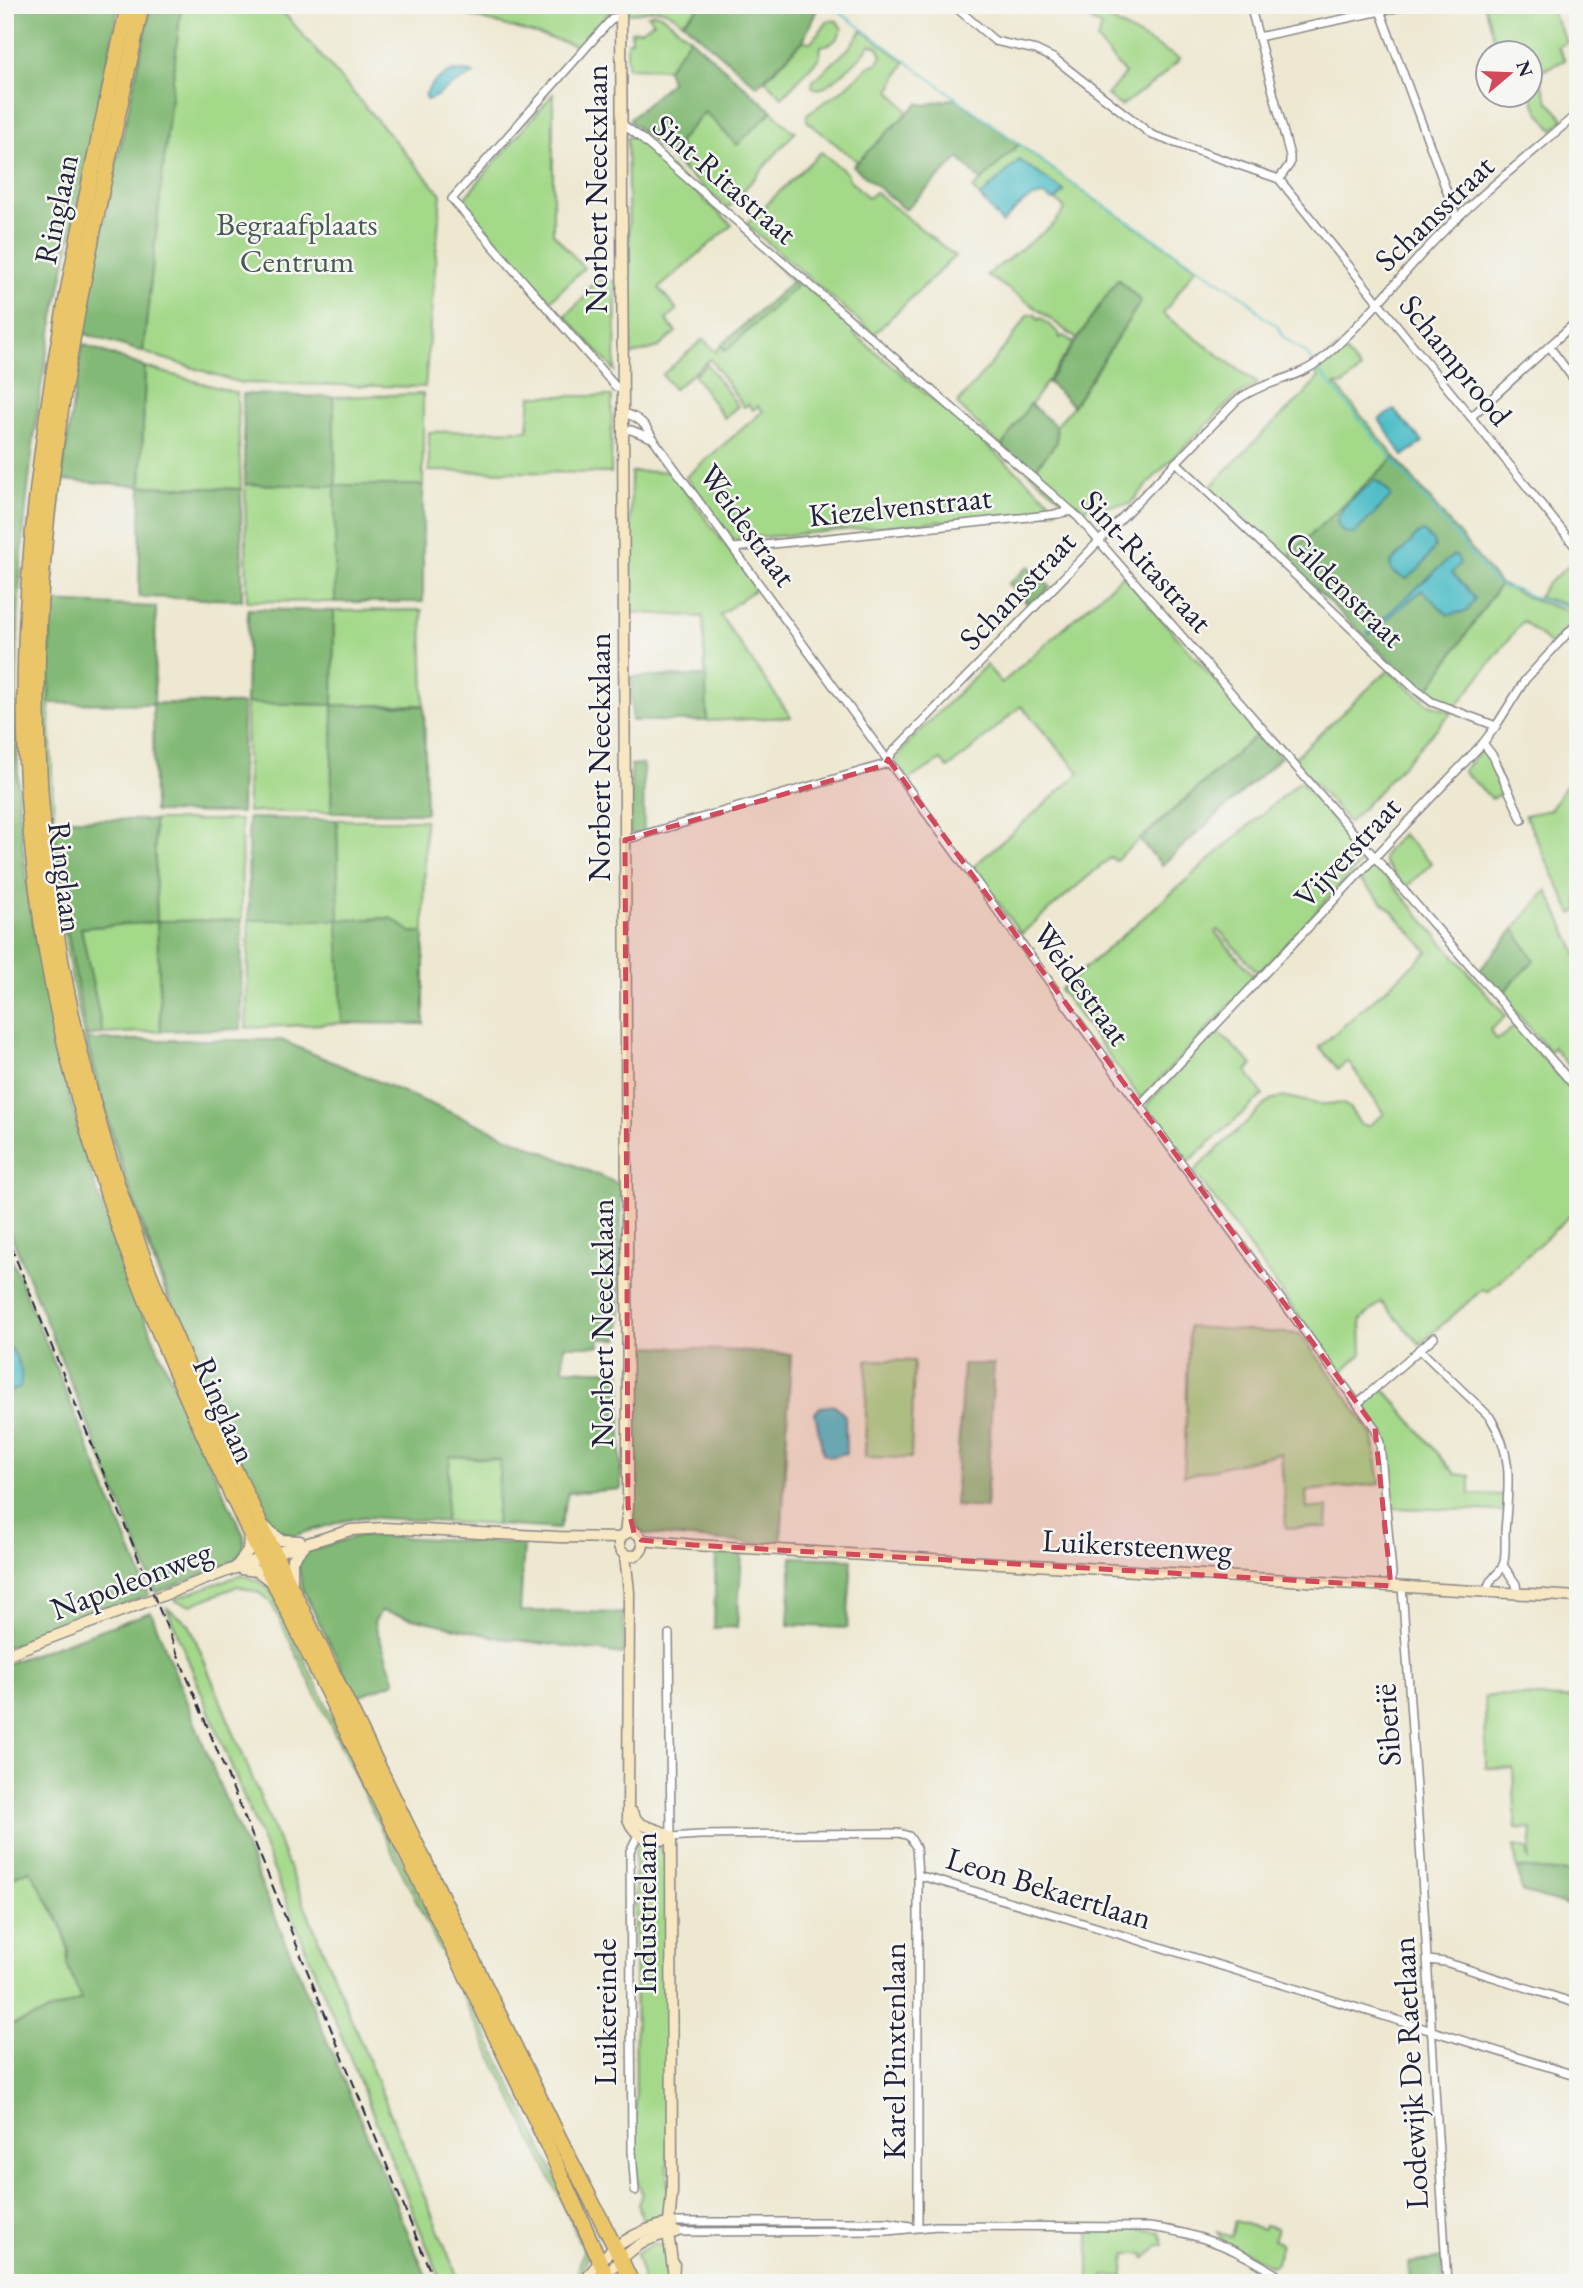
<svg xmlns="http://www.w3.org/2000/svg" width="1583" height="2288" font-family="'EB Garamond',serif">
  <rect width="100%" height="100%" fill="#f6f6f2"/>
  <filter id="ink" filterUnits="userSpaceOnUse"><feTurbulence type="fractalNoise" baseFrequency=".0143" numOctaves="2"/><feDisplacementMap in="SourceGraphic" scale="14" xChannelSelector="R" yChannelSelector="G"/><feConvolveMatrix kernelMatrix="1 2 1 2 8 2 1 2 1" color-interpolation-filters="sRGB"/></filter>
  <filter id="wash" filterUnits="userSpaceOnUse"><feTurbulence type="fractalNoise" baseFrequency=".00686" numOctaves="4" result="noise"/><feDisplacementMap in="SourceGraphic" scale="28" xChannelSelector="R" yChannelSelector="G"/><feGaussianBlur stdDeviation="1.57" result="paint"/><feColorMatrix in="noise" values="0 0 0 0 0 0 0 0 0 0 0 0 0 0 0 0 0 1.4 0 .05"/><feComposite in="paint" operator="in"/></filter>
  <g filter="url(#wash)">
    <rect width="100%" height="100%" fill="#eee8d1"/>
    <g fill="#a4d98a" stroke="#637e62" stroke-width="2">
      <path d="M181,5H277L441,194L425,387L241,383L143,352Z"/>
      <path d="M432,5H615V6L578,46Z"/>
      <path d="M627,5H702L683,22C654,0 657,13 627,13Z"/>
      <path d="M1068,5H1108L1105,17L1180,59L1160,78L1121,106L1107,95L1125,74L1097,40L1101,27Z"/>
      <path d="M1484,5H1548L1567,42L1558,47L1565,60L1538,73L1548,101L1564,119L1553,130C1526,98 1530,93 1530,52H1498Z"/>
      <path d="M655,13L663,16L690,38L667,69L627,68V42L631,40V31L641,30L654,22L648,15Z"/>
      <path d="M829,20L837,21L842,29C838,40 832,45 821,46L819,58L782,97L765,80L803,41L811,42Z"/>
      <path d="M862,30L905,62L890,90L908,112L858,162L807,121V114L844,89L868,67L878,63L882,55L878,47L870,45C860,59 836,82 819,89L812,87L813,81L849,48Z"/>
      <path d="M553,94V233L584,268L550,301L462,201Z"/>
      <path d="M772,111L791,130L796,131L728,208L683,170L679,141L705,112L737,144Z"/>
      <path d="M634,135L732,225L659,288L677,310L666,320L676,332L659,347L631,355L627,138Z"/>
      <path d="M1019,144L1081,190L1196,267L1163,314L1258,384L1234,398L1157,474L1130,504L1074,509L1031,474L1057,442L1056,426L1073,406L1141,301L1117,280L1077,339L1032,305L987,275L1054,224L1065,209L1056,200L1064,192L1020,160L980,197L973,189Z"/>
      <path d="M821,152L847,173L849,179L868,198L875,192L955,256L874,334L746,224Z"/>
      <path d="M773,258L857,330L854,334L960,422L1055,505L1057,509L1056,511L733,540L686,477L763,411L758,406L753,410L748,404L744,407L710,359L674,389L662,375L703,339L716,352L721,345L726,351L796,286L771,260Z"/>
      <path d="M597,281H616L615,371L565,316L589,293L586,290Z"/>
      <path d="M1035,314L1038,320L1041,318L1059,333L1060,338L1064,336L1074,343L1001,447L957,404L1010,341L1028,315Z"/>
      <path d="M1340,346L1361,370L1343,385L1335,384L1395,457L1304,541L1286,560L1209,488L1265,431L1303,396L1319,377L1313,369Z"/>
      <path d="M707,364L738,406L724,418L694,375Z"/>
      <path d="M145,367L237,393L241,489L141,486Z"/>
      <path d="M423,394V485L335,486V602L247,601L245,484L335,485L333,397Z"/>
      <path d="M531,396H612L611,473L429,471V432L528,430Z"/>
      <path d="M61,454L63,462L51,602L49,703L54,819L60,872L67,929L87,1040L110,1128L137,1213L183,1333L258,1497L293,1536L282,1535L267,1523C255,1494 241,1466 228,1437C195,1364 163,1291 136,1216C68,1025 36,818 46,615C49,561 55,508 61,454Z"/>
      <path d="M671,471L757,588L720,615L791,717L707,721L703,617L629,612L631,472Z"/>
      <path d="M1578,558V607L1538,597L1545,586Z"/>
      <path d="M1123,575L1260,732L1115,861L1111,857L1021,934L973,867L1080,773L1021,706L970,751L948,768L941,760L908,780L897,765L896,759L909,742L986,665L1002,683Z"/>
      <path d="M1500,584L1536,601L1578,614V616L1551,645L1523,621L1455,708L1425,695Z"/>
      <path d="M422,610L424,705H333L331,812H248L246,703L333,705L334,611Z"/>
      <path d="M1388,670L1427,703L1452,712L1349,823L1293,759Z"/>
      <path d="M1486,750L1503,784L1504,791L1492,799L1463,771L1480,751Z"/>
      <path d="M1578,767V911L1572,914L1525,815L1550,810Z"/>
      <path d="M1300,781L1363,855L1364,859L1259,974L1219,930L1215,932L1256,978L1141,1099L1060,990Z"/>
      <path d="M154,820H241L242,920L157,922L161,1031L103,1034L81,928L157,921Z"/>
      <path d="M337,820H425L424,932H411L391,918L339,920L342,1023L246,1028L249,920H338Z"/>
      <path d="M1402,834L1432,863L1405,888L1384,862C1382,851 1395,842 1402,834Z"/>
      <path d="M1376,865L1506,1016L1490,1030L1497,1040L1515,1026L1578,1097V1208L1488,1292L1483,1289L1420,1344L1381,1302L1361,1320L1362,1354L1340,1373L1194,1171L1270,1100C1287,1093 1302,1102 1319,1104C1327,1105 1340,1101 1347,1106C1352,1110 1357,1119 1360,1124L1368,1126L1384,1114L1348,1061L1338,1069L1319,1047L1428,952L1391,910L1359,880L1369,869Z"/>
      <path d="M1547,890L1578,956V1046L1571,1069L1553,1047L1550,1052L1501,995L1534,960L1514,929Z"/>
      <path d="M1216,1030L1253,1065L1247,1071L1263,1095L1188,1162L1150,1112L1147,1107L1148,1103Z"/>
      <path d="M1189,1327L1300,1334L1341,1388L1373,1436L1380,1484L1306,1491L1307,1509L1328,1507L1327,1527L1286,1528L1281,1453L1184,1476Z"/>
      <path d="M867,1360L914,1361L911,1458L865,1457Z"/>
      <path d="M1382,1386L1455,1474L1470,1476V1494L1504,1495V1511L1392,1508L1385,1438L1364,1404Z"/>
      <path d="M450,1456L500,1459L496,1525L445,1522Z"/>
      <path d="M241,1575C257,1579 265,1583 274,1597L557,2180L588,2253L579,2283H575L583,2251L569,2216L271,1602L259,1593L238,1586L191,1605L176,1601L175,1598Z"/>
      <path d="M167,1608L189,1624L460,2283H442Z"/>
      <path d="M1498,1695L1578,1699V1873L1517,1868L1514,1846L1527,1849L1529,1861L1532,1829L1516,1828L1513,1769L1486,1768L1485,1697Z"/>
      <path d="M644,1840C668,1849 666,1857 668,1880V2198L664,2213L646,2222L643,2221L638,2204L642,2193L637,2179L636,2159L635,1848L637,1843Z"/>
      <path d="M30,1869L62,1926L68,1948V1965L81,2000L7,2027L5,2023V1880Z"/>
      <path d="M1235,2221L1263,2229L1265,2225L1277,2228L1273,2240L1281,2243L1276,2263L1272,2266L1223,2242L1217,2232L1231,2237Z"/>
      <path d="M1089,2228H1133L1160,2232L1164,2245H1159L1146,2258H1144V2254H1126V2259L1124,2260V2276H1104V2283H1089Z"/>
      <path d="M655,2243L663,2245L667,2252L668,2270L665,2271L666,2283H644L636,2254Z"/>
    </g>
    <g fill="#83b976" stroke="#526e58" stroke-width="2">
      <path d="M5,5H119C105,78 90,150 74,223C62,279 49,336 40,394C23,511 13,631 17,749C18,773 18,797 20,821C30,920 49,1020 75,1117C113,1262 180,1400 244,1536L243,1550L235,1561L156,1593L5,1220Z"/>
      <path d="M151,5H181L143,352L82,333L110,192Z"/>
      <path d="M702,5H819L803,41L757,86L683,22Z"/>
      <path d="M690,38L772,111L737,145L705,112L679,141L683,170L629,120L671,82L667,69Z"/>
      <path d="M955,98L1019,144L981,181L959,158L905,210L853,166L918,103L925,105Z"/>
      <path d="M1118,279L1141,301L1073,406L1048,382Z"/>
      <path d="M793,281L797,286L726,351L721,345Z"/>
      <path d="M82,344L145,367L141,486L241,489L242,600L139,597L141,486L61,480Z"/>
      <path d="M243,394L333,397L336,485H423V602H335V486L245,484Z"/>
      <path d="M1030,404L1056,426L1057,442L1031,474L1001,447Z"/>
      <path d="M1395,457L1500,584L1425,695L1286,560L1304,541Z"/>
      <path d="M1029,566L1050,587L1031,607L1008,584Z"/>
      <path d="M51,602L156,607L154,703L243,704L241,813L154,812L153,704L49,703Z"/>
      <path d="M248,609L334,611L333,705L424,706L426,813L331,812L333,705L246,703Z"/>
      <path d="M706,676L707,721H632L631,677Z"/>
      <path d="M1260,732L1281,757L1162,865L1140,841Z"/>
      <path d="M643,764L644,832L635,835L630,833L631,765Z"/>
      <path d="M248,818L337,820L339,920L391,918L411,932H424V1024L342,1023L338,920H249Z"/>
      <path d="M54,819L154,820L157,921L242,920L241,1029L161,1031L157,922L81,928L103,1034L86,1036L67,929Z"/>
      <path d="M1514,929L1534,960L1501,995L1479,971Z"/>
      <path d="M87,1040H281L621,1185L620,1339H599V1346H564L563,1369L621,1371V1489L568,1493L559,1529L496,1525L500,1460L450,1456L445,1522L363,1517L343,1521L293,1536L278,1529L269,1519C192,1366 128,1207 87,1040Z"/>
      <path d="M5,1243L149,1595L5,1648V1392L14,1390C20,1370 23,1358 5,1343Z"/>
      <path d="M648,1346L791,1354L781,1546L645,1534L638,1529L633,1515V1365Z"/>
      <path d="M963,1364H994L986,1508L955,1506Z"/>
      <path d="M361,1535L524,1544L520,1611L624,1613V1654L500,1638L381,1611L374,1622L395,1682L356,1697L302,1588L298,1565L310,1550Z"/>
      <path d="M716,1553L742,1554L737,1627L714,1628Z"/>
      <path d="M792,1557L852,1559L847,1628L788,1625Z"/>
      <path d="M151,1612L220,1786L429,2283H5V2023L7,2027L81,2000L67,1964L68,1948L62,1926L30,1870L5,1880V1664Z"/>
      <path d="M1517,1868L1578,1873V1909L1522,1892Z"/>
      <path d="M1442,2258L1443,2283H1410L1408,2263Z"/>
    </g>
    <g fill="#50bec7" stroke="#397081" stroke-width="2">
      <path d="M454,71H469L474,74L453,85L433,98L426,100L425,95C432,82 439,76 454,71Z"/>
      <path d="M1019,160L1064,191L1056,200H1051L1044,195C1026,196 1014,211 1002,223L980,197Z"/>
      <path d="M1394,410L1423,442L1403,456L1379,419Z"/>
      <path d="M1376,480L1390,493L1391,497L1354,534C1348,534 1343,533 1339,527C1329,512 1365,489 1376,480Z"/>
      <path d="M1423,532L1433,541L1435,547L1419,569L1406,579L1392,571L1390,564L1419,533Z"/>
      <path d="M1453,555L1457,556L1460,563L1452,573L1475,598L1467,611L1448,615L1422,590L1394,613L1371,634H1369L1368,632Z"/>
      <path d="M5,1343C18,1354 24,1372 20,1388L5,1392Z"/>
      <path d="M835,1405L845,1416L846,1453L830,1457L823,1453L815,1413L820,1407Z"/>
    </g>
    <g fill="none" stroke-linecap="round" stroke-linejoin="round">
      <g stroke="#50bec7" stroke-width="2">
        <path d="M830,5L1081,190L1248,300L1264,317L1278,326L1283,337L1305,352L1314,363"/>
        <path d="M1317,368L1494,582L1504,588L1517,589L1534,598L1578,610"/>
      </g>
    </g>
  </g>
  <g filter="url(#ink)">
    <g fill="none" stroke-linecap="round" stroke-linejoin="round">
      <g stroke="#888586" stroke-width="10">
        <g id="street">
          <path d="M953,5L995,41L1036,50L1055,59L1152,135L1279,179"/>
          <path d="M1250,5L1290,156V164L1279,179"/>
          <path d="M1378,5L1457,219"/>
          <path d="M621,17L613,18L600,32L452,199L616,387L623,390"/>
          <path d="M1258,37L1410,5"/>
          <path d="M622,124L636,134L1077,516L1578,1090"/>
          <path d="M1279,179L1578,550"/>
          <path d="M1549,346L1578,385"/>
          <path d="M1578,392V400"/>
          <path d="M623,413C640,417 646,425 654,440L1375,1428L1380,1443L1392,1573L1391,1586"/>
          <path d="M1471,417L1578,320"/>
          <path d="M623,430H631L654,439"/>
          <path d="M1176,462L1415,689L1432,702L1496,726"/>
          <path d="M734,548L1058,514L1071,511"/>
          <path d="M1483,743L1493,756L1522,820"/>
          <path d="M625,840L886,764L892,753L1236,401C1262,381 1297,380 1322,359C1363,324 1396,281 1433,242C1476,197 1531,154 1578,113"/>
          <path d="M1140,1105L1483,743L1496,726L1525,680L1578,622"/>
          <path d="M1419,1349L1490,1417C1515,1457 1508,1488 1505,1532C1505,1539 1506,1559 1503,1565C1499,1575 1488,1579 1487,1592"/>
          <path d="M1358,1403L1434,1337"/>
          <path d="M1503,1565L1516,1584L1517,1593"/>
          <path d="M1402,1587L1421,1860L1447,2283"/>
          <path d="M669,1634L671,1837L699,1835L899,1833L909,1836L916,1847L918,1875V2227"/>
          <path d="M918,1875L1076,1921L1578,2076"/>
          <path d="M1428,1960L1445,1962L1578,2004"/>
          <path d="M635,2191L632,2151L630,1851L638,1835"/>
          <path d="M676,2222H887L910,2226"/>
          <path d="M676,2232L888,2231L937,2226L1149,2227C1200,2233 1247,2252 1288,2283"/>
        </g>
      </g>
      <g stroke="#888586" stroke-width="13">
        <g id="secondary">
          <path d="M621,5L628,1438V1507L625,1534"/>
          <path d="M265,1527L281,1540L300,1541"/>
          <circle cx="631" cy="1544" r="12"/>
          <path d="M641,1540L694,1545L1578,1597"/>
          <path d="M625,1555L629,1592L628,1819C635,1838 654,1845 671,1837"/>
          <path d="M236,1567L248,1551L249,1534"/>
          <path d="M241,1569L257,1571L273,1583"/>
          <path d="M292,1583V1560L305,1545"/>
          <path d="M5,1655L275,1553L351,1530L384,1528L558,1537L621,1538"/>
          <path d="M632,1812C639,1831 657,1825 671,1837"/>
          <path d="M671,1837L672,2192L668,2233L673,2269"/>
          <path d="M584,2283C603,2250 636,2229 673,2223"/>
          <path d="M596,2283C623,2259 637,2237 676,2232"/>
          <path d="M673,2283L674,2264"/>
        </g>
      </g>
      <g stroke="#888586" stroke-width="17">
        <g id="highway">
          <path d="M128,5C75,245 19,487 25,734C29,891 58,1048 108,1196C173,1391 271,1574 360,1759C423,1889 489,2019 550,2151C571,2195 589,2239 610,2283"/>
          <path d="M142,5C90,246 31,487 38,735C42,888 71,1041 118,1186C169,1340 242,1485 312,1630C392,1794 471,1957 551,2121C577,2175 607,2228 632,2283"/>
        </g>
      </g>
      <use href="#street" stroke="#fff" stroke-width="7"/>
      <use href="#secondary" stroke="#f7e8c3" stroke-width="10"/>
      <use href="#highway" stroke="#ebc669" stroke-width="14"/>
      <path stroke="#22223b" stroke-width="2" stroke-dasharray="10 5" stroke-linecap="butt" d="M5,1232L435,2283"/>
    </g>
  </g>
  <path fill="#d1495b" fill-opacity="0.2" stroke="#d1495b" stroke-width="5" stroke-dasharray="14 9" stroke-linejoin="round" d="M888,759L1375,1428L1391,1586L694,1545L641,1540L634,1533L628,1507L625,840L885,765Z"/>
  <g text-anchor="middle" stroke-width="5" stroke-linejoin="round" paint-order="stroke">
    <g font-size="32" fill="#22223b" stroke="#f6f6f2">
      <text transform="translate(725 179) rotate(41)" y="11">Sint-Ritastraat</text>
      <text transform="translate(596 189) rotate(-90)" y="11">Norbert Neeckxlaan</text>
      <text transform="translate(56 209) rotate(-78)" y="11">Ringlaan</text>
      <text transform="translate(1434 213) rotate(-44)" y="11">Schansstraat</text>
      <text transform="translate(1456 360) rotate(51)" y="11">Schamprood</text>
      <text transform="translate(900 506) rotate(-6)" y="11">Kiezelvenstraat</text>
      <text transform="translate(748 525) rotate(54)" y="11">Weidestraat</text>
      <text transform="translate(1147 561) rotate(48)" y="11">Sint-Ritastraat</text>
      <text transform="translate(1345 589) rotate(44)" y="11">Gildenstraat</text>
      <text transform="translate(1017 590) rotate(-46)" y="11">Schansstraat</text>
      <text transform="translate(599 757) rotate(-90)" y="11">Norbert Neeckxlaan</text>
      <text transform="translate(1347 852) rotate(-47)" y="11">Vijverstraat</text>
      <text transform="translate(66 877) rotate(83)" y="11">Ringlaan</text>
      <text transform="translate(1082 984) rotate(54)" y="11">Weidestraat</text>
      <text transform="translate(602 1323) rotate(-90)" y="11">Norbert Neeckxlaan</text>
      <text transform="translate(225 1410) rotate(66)" y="11">Ringlaan</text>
      <text transform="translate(1137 1545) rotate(3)" y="11">Luikersteenweg</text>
      <text transform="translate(131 1580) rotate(-21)" y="11">Napoleonweg</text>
      <text transform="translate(1387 1725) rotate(-94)" y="11">Siberië</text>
      <text transform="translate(1049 1888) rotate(17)" y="11">Leon Bekaertlaan</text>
      <text transform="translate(645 1913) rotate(-90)" y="11">Industrielaan</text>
      <text transform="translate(605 2012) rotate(-90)" y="11">Luikereinde</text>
      <text transform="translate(894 2051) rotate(-90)" y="11">Karel Pinxtenlaan</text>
      <text transform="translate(1410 2073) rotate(-93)" y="11">Lodewijk De Raetlaan</text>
    </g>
    <g font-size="32" fill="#495953" stroke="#f6f6f2">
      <text x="297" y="235">Begraafplaats<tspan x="297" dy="37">Centrum</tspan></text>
    </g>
  </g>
  <rect width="1583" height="2288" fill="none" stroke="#f6f6f2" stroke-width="28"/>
  <g transform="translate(1509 74) rotate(71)"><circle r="33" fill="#f6f6f2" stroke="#a1a1a9" stroke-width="2"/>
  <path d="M0-5L12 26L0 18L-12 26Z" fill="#d1495b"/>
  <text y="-10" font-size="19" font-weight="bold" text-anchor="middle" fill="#22223b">N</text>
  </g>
</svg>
